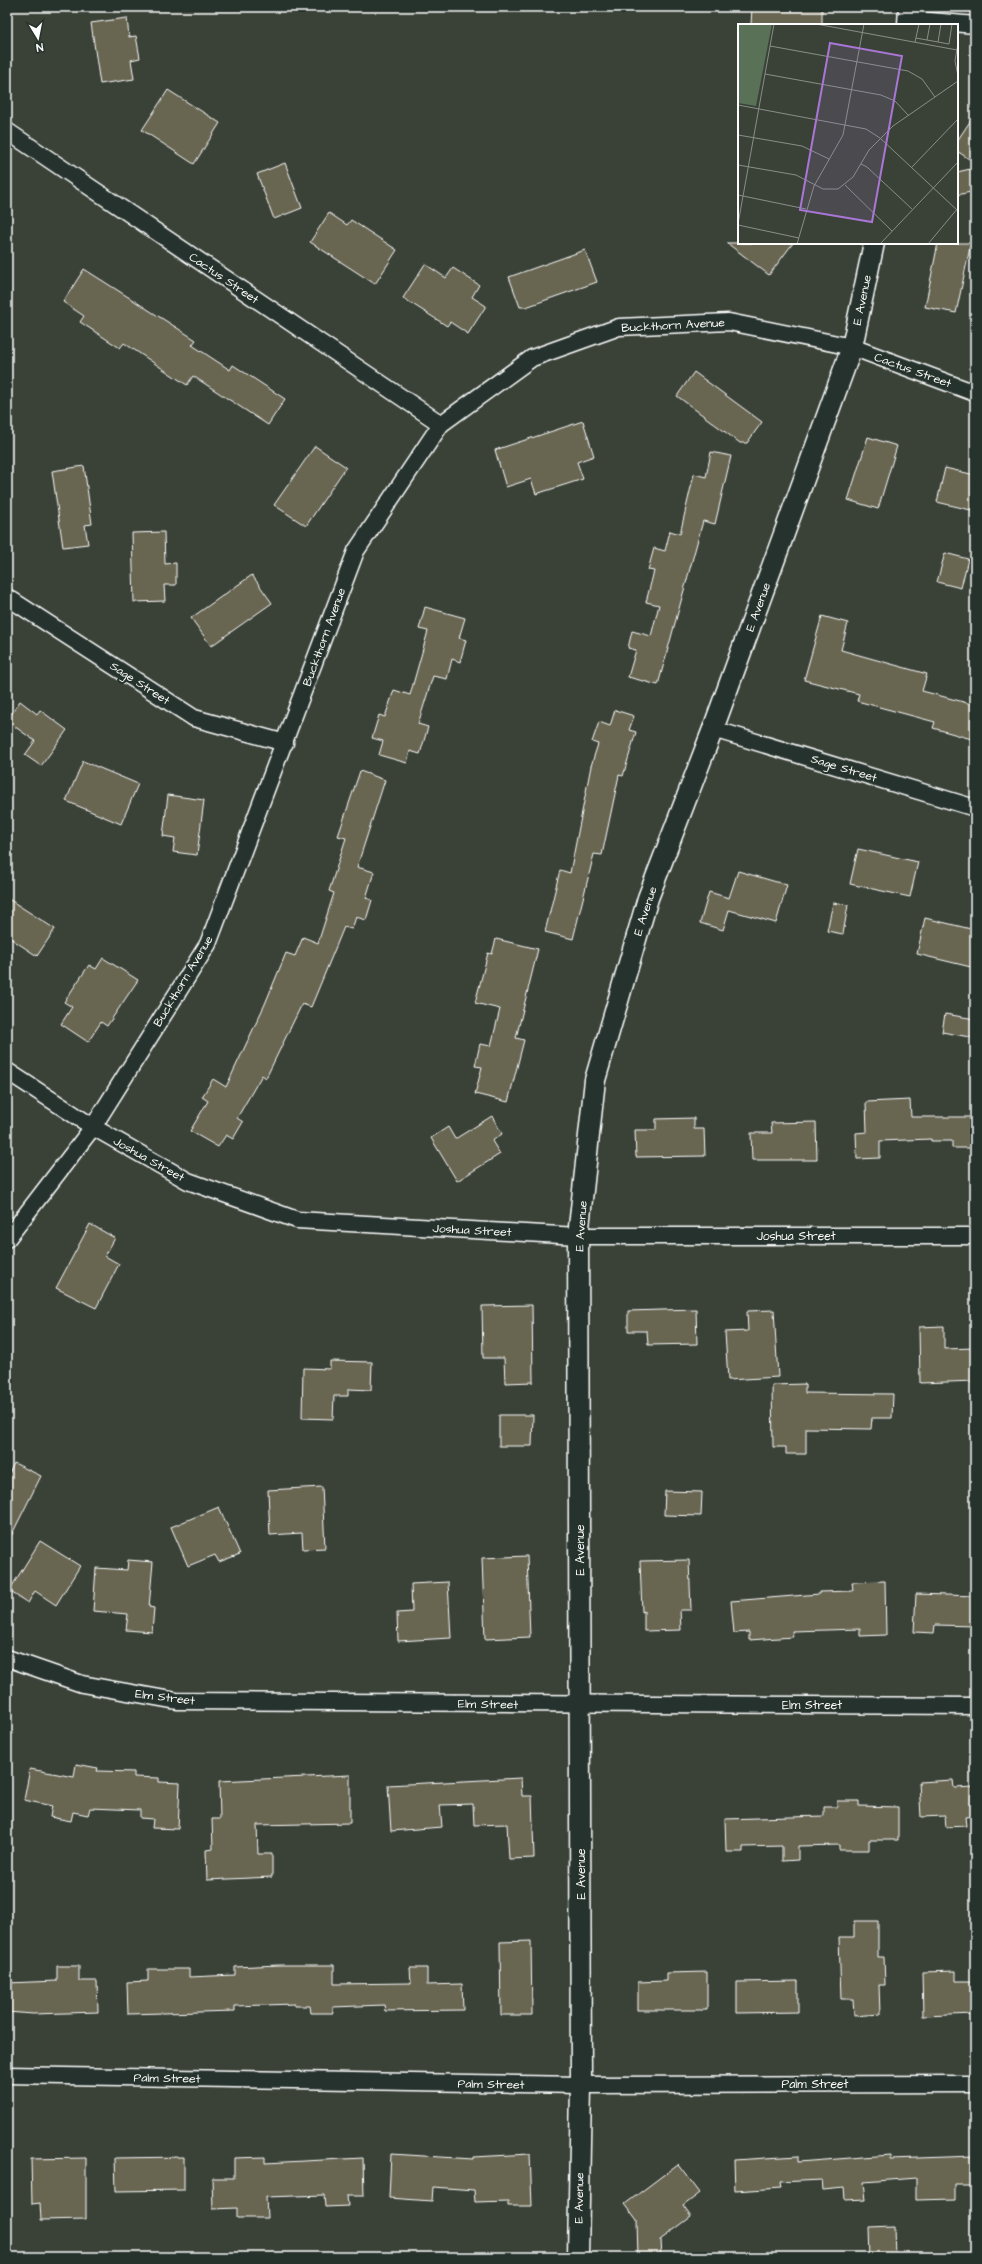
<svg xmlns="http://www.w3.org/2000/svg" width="982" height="2264" font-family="'Architects Daughter',sans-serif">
  <rect width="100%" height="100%" fill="#3a4238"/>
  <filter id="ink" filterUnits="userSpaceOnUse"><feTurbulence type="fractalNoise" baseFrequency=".025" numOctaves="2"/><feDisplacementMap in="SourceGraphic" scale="8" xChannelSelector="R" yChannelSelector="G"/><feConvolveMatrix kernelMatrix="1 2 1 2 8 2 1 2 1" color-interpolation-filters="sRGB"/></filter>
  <g filter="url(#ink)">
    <g fill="#686551" stroke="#fff">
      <path d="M752,7H822V25H751Z"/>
      <path d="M127,18L129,37L136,36L140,58L131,60L134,79L100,84L91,23Z"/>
      <path d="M168,90L220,123L194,164L142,130Z"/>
      <path d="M975,114V163L957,151V141Z"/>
      <path d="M285,163L302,208L274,219L257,174Z"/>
      <path d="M975,168V191L957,195V172Z"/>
      <path d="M329,213L347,225L351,220L397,250L375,284L310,242Z"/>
      <path d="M727,243H793L769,275Z"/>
      <path d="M938,243H971L956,313L925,307Z"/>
      <path d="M585,250L597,282L526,307H520L509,277Z"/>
      <path d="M425,264L446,278L453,268L479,285L472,297L486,306L468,334L450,322L447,326L403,298Z"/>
      <path d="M84,269L196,340L192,345L230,370L233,365L285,399L268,425L193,376L187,385L124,343L120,348L80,322L84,316L63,302Z"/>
      <path d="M694,372L762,422L747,443H740L677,396Z"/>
      <path d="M583,421L594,456L577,462L583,479L536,494L531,479L506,487L495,450Z"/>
      <path d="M868,437L897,446L878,509L848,500Z"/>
      <path d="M315,446L346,467L306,526L274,505Z"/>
      <path d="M711,452L731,456L715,524L703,521L658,685L628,677L636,650L628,648L632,631L651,636L659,605L646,602L654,571L648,570L654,548L665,551L670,531L680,534L694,474L706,477Z"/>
      <path d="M84,466L92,524L85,525L88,544L63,547L52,471Z"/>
      <path d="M945,468L975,475V511L937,502Z"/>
      <path d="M164,532L165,564L176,563V585H164L165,601L134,602L132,533Z"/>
      <path d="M945,553L968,559L961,588L937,582Z"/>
      <path d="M252,575L272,603L211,646L191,618Z"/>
      <path d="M425,607L465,618L459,638L466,640L460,662L452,659L447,679L433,676L418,724L428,727L420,754L410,751L407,763L379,755L383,741L372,738L379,715L385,717L394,690L410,695L428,631L419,629Z"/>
      <path d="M822,616L848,623L841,650L927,674L922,691L975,705V740L933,728L935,722L857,701L859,694L804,680Z"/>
      <path d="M20,701L37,714L40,710L67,730L41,766L25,755L35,741L7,721Z"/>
      <path d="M615,710L634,716L629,730L636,732L623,776L619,775L602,855L594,854L573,939L545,932L560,870L570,873L591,766L598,744L592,742L599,722L610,726Z"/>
      <path d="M83,761L138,784L121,824L66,801Z"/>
      <path d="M360,771L385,780L357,867L374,872L366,898L372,900L366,920L356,917L352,929L344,927L311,1007L302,1004L266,1078L262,1075L237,1118L243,1122L233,1139L226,1135L218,1147L190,1131L208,1101L202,1097L213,1079L226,1087L265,1004L286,953L295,956L303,937L318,943L334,893L329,891L346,838L338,836Z"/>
      <path d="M168,795L204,800L197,855L173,852L175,838L163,836Z"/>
      <path d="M858,849L918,862L910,897L850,884Z"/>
      <path d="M738,871L787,885L776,923L729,910L723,930L700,923L709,892L729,898Z"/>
      <path d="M7,898L55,929L37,956L7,936Z"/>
      <path d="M833,903L848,905L843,934L827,931Z"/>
      <path d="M925,918L975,930V968L917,954Z"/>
      <path d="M496,939L538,949L516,1038L524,1040L508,1102L475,1094L482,1067L475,1066L480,1044L491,1046L500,1009L475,1003L488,953L492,954Z"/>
      <path d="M103,958L138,980L107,1026L101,1022L88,1042L61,1024L72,1007L64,1002L89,965L96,969Z"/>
      <path d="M945,1014L975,1019V1038L942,1032Z"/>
      <path d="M910,1100L911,1117H975V1148H952V1141H931V1139L880,1141V1158L857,1159L856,1133L867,1132L866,1102Z"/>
      <path d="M492,1116L502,1134L492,1141L500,1154L457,1181L431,1138L448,1127L455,1139Z"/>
      <path d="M694,1118V1129H704L705,1156L636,1157L635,1130H656V1119Z"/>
      <path d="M816,1122L817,1160H752L751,1133H772L771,1123Z"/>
      <path d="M90,1224L115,1238L105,1256L119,1264L96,1308L56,1288Z"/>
      <path d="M532,1305L533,1382L505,1383L504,1358H483L482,1306Z"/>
      <path d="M696,1309L697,1344L648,1345L647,1331H628V1311Z"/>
      <path d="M774,1310L778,1377L728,1380L725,1332L748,1331L747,1311Z"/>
      <path d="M944,1326V1349L975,1348V1381L920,1383L919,1327Z"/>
      <path d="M330,1361L372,1362L371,1390L348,1389V1396H334L333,1419L302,1418L303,1368L330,1369Z"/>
      <path d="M805,1384V1393L893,1394L892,1418H872L871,1429L806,1428V1454H786V1447H773L772,1385Z"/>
      <path d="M499,1415H533L532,1446H499Z"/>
      <path d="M14,1463L41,1476L7,1544V1478Z"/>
      <path d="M322,1487L325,1548L303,1549L302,1533L270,1535L268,1490Z"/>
      <path d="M665,1491L702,1492L701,1516L664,1515Z"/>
      <path d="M219,1507L240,1554L219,1562L215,1555L188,1566L171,1527Z"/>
      <path d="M40,1541L80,1566L56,1605L35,1591L28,1603L9,1591Z"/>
      <path d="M527,1556L530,1637L485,1639L482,1558Z"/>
      <path d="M128,1560L153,1562L149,1607L154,1608L152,1632L126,1630L128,1614L93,1611L96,1568L127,1570Z"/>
      <path d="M689,1560L691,1610H680L681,1630L644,1631V1611L642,1612L640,1561Z"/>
      <path d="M885,1581L886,1635L860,1636V1629L792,1631L793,1637L749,1640V1632L734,1633L731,1601L819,1594V1592L853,1591L852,1582Z"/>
      <path d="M448,1582L451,1638L398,1641L397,1613L412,1612L411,1584Z"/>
      <path d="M916,1594L975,1596V1626L935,1625L934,1633L914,1632Z"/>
      <path d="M76,1764L98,1768L97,1771L134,1772V1777L159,1778V1782L180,1783L178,1829L152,1828L153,1819L140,1818V1810L90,1808L88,1815L73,1812L71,1821L50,1817L52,1806L24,1800L30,1769L74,1777Z"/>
      <path d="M350,1775V1823L257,1825L258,1854H272V1877L207,1880L206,1850L213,1849L212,1819H220L219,1781Z"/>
      <path d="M521,1778L522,1796H532L534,1858L509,1859L507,1824L474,1825L473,1804L440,1805L442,1827L391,1831L388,1785Z"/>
      <path d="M953,1780L954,1788L975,1787V1816L965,1817L966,1826L946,1827L945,1816L921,1817L919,1782Z"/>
      <path d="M837,1801H859V1806L898,1807V1840H869V1850H839V1845L798,1846V1860L782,1861V1846L743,1847V1852H726L725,1819L824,1816V1807H837Z"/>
      <path d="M854,1921H878V1957H884L885,1985H879L880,2014L854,2016L853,1999H841L839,1937H854Z"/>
      <path d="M531,1941L532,2015H501L500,1942Z"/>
      <path d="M279,1965H334V1984L411,1983L410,1968H427V1985L462,1984L463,2010L385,2011L384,2005L333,2007V2013H311L310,2006H294V2004L235,2006V2011L128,2014L127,1982L148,1981V1969H189V1977L235,1975V1967Z"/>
      <path d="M57,1966H79V1981H97L98,2012L33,2014L7,2012V1983L57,1981Z"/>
      <path d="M956,1971V1981H975V2014L923,2016L922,1972Z"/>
      <path d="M707,1972V2010H638V1982L667,1981V1973Z"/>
      <path d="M798,1981V2012L737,2013V1982Z"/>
      <path d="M391,2154L473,2159V2157L530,2154L532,2206H508V2201L475,2202L474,2190L433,2187L432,2201L389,2198Z"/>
      <path d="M890,2155V2159L975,2156V2186H955V2199L916,2200V2178L864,2182L866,2199L845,2200L844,2188L823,2190L822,2180L780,2182L781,2188L735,2191L734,2160L798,2156V2162Z"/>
      <path d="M184,2157V2190L116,2191L115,2158Z"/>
      <path d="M265,2157V2163L363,2158L364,2196H347L348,2206L325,2207L324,2195L266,2197L267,2218H237V2208L213,2209L212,2178H234V2158Z"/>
      <path d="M86,2158V2219L41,2220L40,2203L32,2204L31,2159Z"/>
      <path d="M678,2164L700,2193L683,2206L691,2217L660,2240L661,2257H638L637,2220L625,2204Z"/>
      <path d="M894,2227L895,2257H870L869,2228Z"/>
    </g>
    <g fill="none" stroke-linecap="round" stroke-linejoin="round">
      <g stroke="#fff" stroke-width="19">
        <g id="minor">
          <path d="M908,19L975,25"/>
          <path d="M7,131L441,424"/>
          <path d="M7,597L194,718L285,743"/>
          <path d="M713,729L975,808"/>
          <path d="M7,1071L93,1127L188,1181L297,1220L578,1236H975"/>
          <path d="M7,1239L93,1127L208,944L356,551L441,424L532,358L619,327L729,322L852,347L975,393"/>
          <path d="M7,1658L82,1684L177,1701L975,1706"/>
          <path d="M7,2075L581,2085L975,2084"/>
        </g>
      </g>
      <g stroke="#fff" stroke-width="23">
        <g id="tertiary">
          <path d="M908,25L909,7"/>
          <path d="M578,2257L581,2085L578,1236L595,1080L648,898L713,729L852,347L874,243"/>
        </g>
      </g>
      <use href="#minor" stroke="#26332d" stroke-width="16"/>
      <use href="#tertiary" stroke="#26332d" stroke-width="20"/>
    </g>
  </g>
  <g text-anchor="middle" stroke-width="4" stroke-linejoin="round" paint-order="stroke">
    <g font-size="12" fill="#fff" stroke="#26332d">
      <text transform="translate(224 278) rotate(34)" y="4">Cactus Street</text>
      <text transform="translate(862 300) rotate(-78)" y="4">E Avenue</text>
      <text transform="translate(673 325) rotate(-3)" y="4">Buckthorn Avenue</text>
      <text transform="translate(913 370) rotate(20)" y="4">Cactus Street</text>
      <text transform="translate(758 607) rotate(-70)" y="4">E Avenue</text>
      <text transform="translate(324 637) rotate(-70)" y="4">Buckthorn Avenue</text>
      <text transform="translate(140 683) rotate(33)" y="4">Sage Street</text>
      <text transform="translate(844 768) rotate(17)" y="4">Sage Street</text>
      <text transform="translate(645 911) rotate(-72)" y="4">E Avenue</text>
      <text transform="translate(183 981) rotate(-59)" y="4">Buckthorn Avenue</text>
      <text transform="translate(149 1159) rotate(29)" y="4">Joshua Street</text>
      <text transform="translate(581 1226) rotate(-86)" y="4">E Avenue</text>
      <text transform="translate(472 1230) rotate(3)" y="4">Joshua Street</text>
      <text x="796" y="1240">Joshua Street</text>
      <text transform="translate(580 1550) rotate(-90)" y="4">E Avenue</text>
      <text transform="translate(165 1697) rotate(7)" y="4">Elm Street</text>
      <text transform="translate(488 1704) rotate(1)" y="4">Elm Street</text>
      <text x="812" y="1709">Elm Street</text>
      <text transform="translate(581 1874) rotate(-90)" y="4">E Avenue</text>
      <text transform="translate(167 2078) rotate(1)" y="4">Palm Street</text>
      <text transform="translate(491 2084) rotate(1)" y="4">Palm Street</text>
      <text x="815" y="2088">Palm Street</text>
      <text transform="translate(579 2198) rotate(-89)" y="4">E Avenue</text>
    </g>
  </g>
  <g transform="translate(738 24)">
    <rect width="220" height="220" fill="#3a4238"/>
    <path d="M0,0H34L18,82L0,79Z" fill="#587157"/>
    <path fill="none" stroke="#898e88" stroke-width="1" d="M78,0L219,26M178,14L211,20L214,0M189,16L192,0M177,18L181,0M200,18L203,0M220,19L217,37L220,52M32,22L170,47L184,55L197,73M27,50L143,71L157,77L171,92M0,81L128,105L142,114L220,187M0,111L64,122L91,135M123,140L129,143L174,185M0,141L58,151L85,165H100L115,153L131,126L155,102L220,57M174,143L220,95M107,161L154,207M0,171L68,185M0,200L36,0M0,201L61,214M59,220L76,162L105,111L126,0M142,220L220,138M190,220L220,184"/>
    <path fill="#a976d5" fill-opacity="0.15" stroke="#a976d5" stroke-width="2" d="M92,19L164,32L134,198L62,186Z"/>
    <rect width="220" height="220" fill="none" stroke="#fff" stroke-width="2"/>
  </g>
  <rect width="982" height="2264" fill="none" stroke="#26332d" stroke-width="24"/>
  <rect x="12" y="12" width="958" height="2240" fill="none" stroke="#fff" stroke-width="1.5" filter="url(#ink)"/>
  <g transform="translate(38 38) rotate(170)" stroke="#26332d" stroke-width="3" paint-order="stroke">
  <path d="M0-3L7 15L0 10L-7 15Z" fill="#ffffff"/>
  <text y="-6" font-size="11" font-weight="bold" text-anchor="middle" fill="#ffffff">N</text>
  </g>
</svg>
